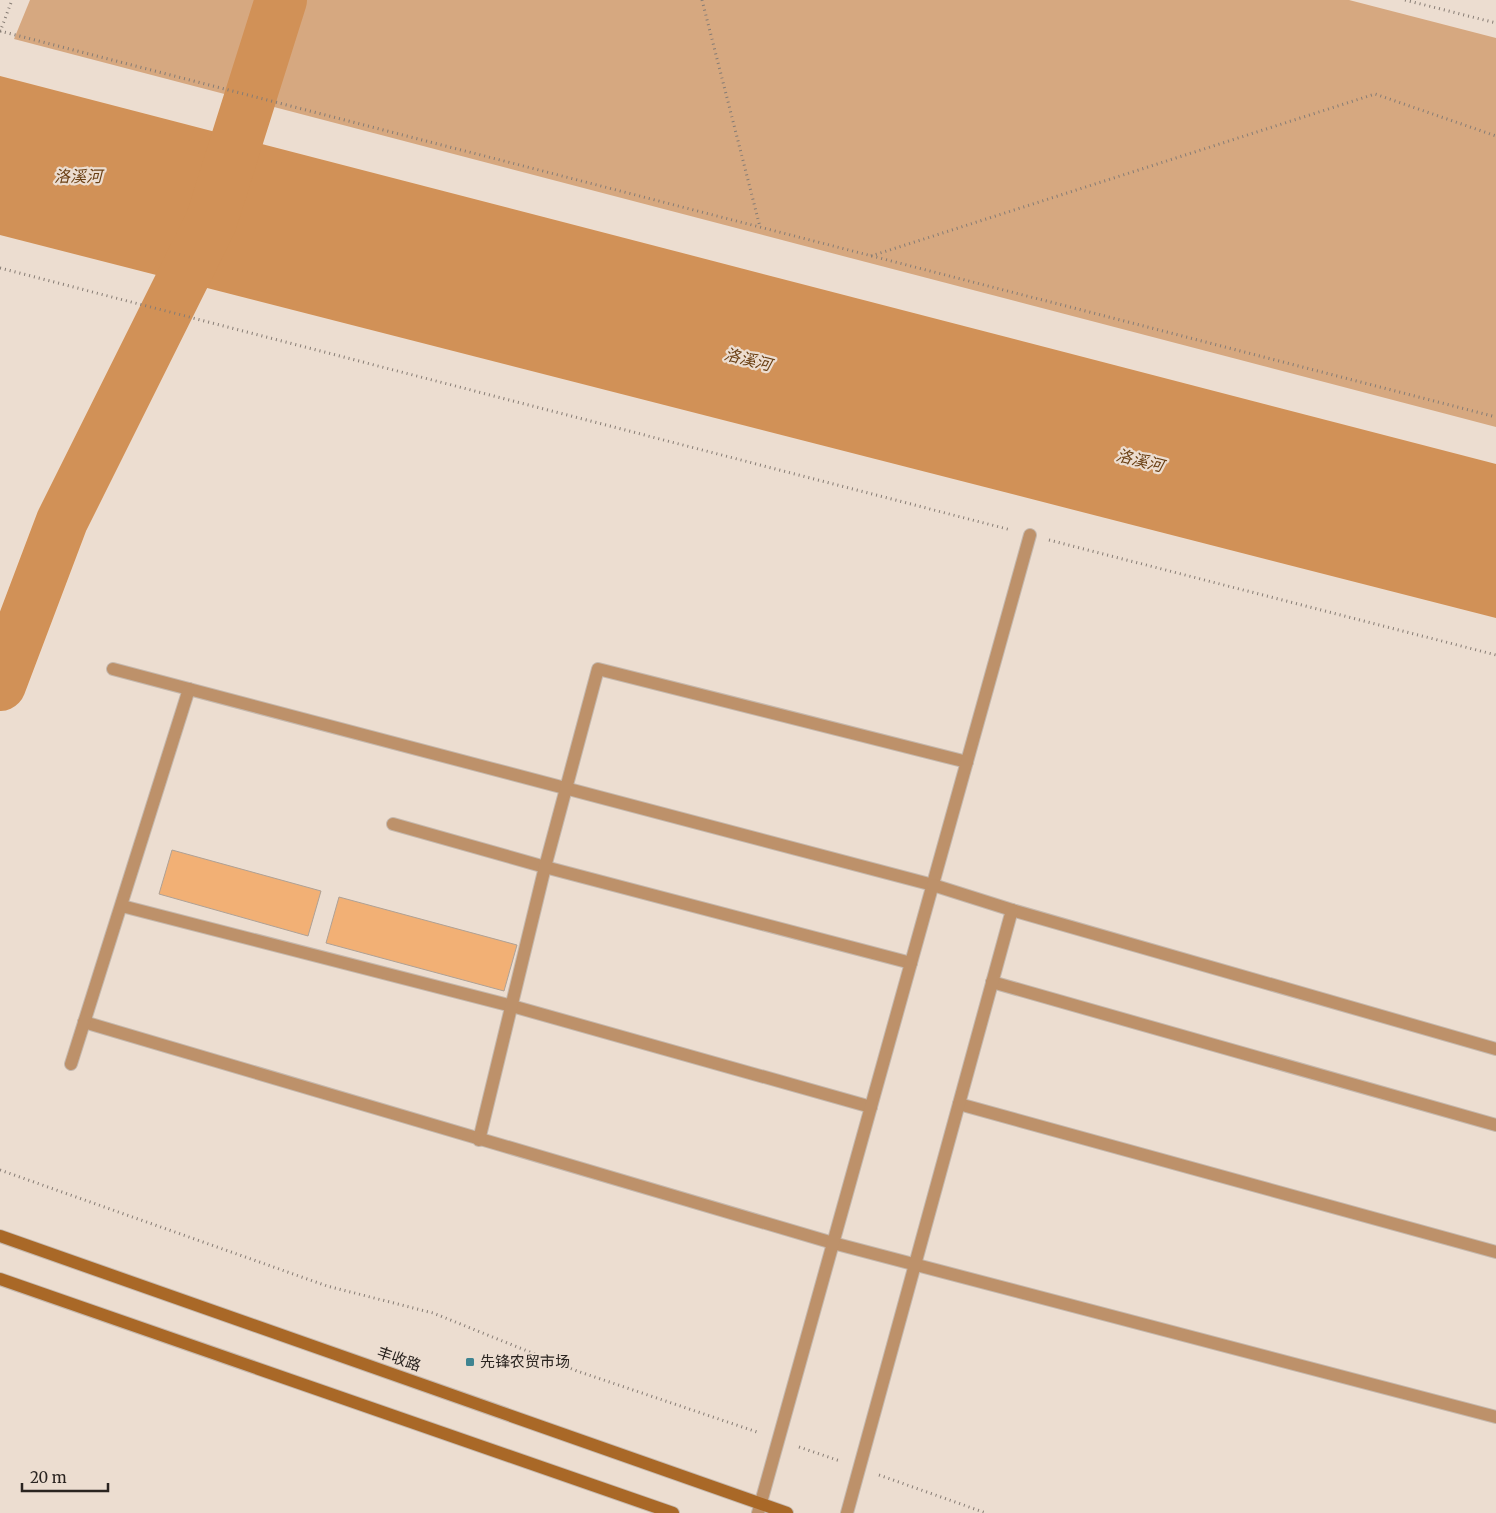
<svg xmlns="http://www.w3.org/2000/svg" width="1496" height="1513" font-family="Merriweather,'Noto Sans SC',serif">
  <rect width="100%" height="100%" fill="#ecddd0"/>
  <path fill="#d6a880" d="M30,0H1349L1496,38V427L14,39Z"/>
  <path fill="#d19157" d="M0,76L1496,464V618L0,235Z"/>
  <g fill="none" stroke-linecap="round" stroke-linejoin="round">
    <path stroke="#d19157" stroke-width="52" d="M0,685L62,521L211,222L281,0"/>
  </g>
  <g fill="#f2b075" stroke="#afa195">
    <path d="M172,850L321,891L308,936L159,894Z"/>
    <path d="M339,897L517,945L504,991L326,943Z"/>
  </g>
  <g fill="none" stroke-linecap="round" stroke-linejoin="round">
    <g stroke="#c5b8ad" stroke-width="14">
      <g id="service">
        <path d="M113,669L933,885"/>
        <path d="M393,824L545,867L911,963"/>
        <path d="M122,906L512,1006L871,1107"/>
        <path d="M1012,910L1496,1049"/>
        <path d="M992,982L1496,1125"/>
        <path d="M84,1022L833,1243L1496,1417"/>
        <path d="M71,1064L189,689"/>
        <path d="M959,1104L1496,1252"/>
        <path d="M479,1140L545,867L598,669L967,762"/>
      </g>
    </g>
    <g stroke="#c5b8ad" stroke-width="14">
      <g id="minor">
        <path d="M758,1513L1030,535"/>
        <path d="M847,1513L1012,910L933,885"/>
      </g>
    </g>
    <g stroke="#c5b8ad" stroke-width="14">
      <g id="secondary">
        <path d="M0,1236L787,1513"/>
        <path d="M0,1279L673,1513"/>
      </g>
    </g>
    <g stroke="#867c74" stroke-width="3" stroke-dasharray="1 4" stroke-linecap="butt">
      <path d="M702,0L760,227"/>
      <path d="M1405,0L1496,23"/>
      <path d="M0,31L1496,417"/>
      <path d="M871,256L1375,94L1496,136"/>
      <path d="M0,268L1011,530"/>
      <path d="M1049,540L1496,655"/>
      <path d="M0,1170L327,1286L433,1313L577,1371L760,1433"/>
      <path d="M799,1447L840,1461"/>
      <path d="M879,1475L986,1513"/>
    </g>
    <use href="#service" stroke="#bd916a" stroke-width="12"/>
    <use href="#minor" stroke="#bd916a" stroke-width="12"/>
    <use href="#secondary" stroke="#a96827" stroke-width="12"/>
    <path stroke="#867c74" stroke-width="3" stroke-dasharray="1 4" stroke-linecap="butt" d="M0,32L12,0"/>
  </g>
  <rect fill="#3f8491" stroke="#ecddd0" stroke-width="2" x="465" y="1357" width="10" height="10" rx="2.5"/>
  <g text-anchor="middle" stroke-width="4.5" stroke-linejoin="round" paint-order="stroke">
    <g font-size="15" fill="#2a2420" stroke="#ecddd0">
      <text transform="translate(399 1359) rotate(19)" y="5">丰收路</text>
    </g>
    <g font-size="15" fill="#2a2420" stroke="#ecddd0" text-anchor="start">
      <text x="480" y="1367">先锋农贸市场</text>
    </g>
    <g font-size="16" font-style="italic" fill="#6a3f13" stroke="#ecddd0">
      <text x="78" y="182">洛溪河</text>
      <text transform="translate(748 359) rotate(14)" y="6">洛溪河</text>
      <text transform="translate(1140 460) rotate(14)" y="6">洛溪河</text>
    </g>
  </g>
  <path d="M22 1483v8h86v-8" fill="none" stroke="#2a2420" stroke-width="2.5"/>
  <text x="30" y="1483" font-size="15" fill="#2a2420" stroke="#ecddd0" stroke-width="4" paint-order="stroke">20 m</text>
</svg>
